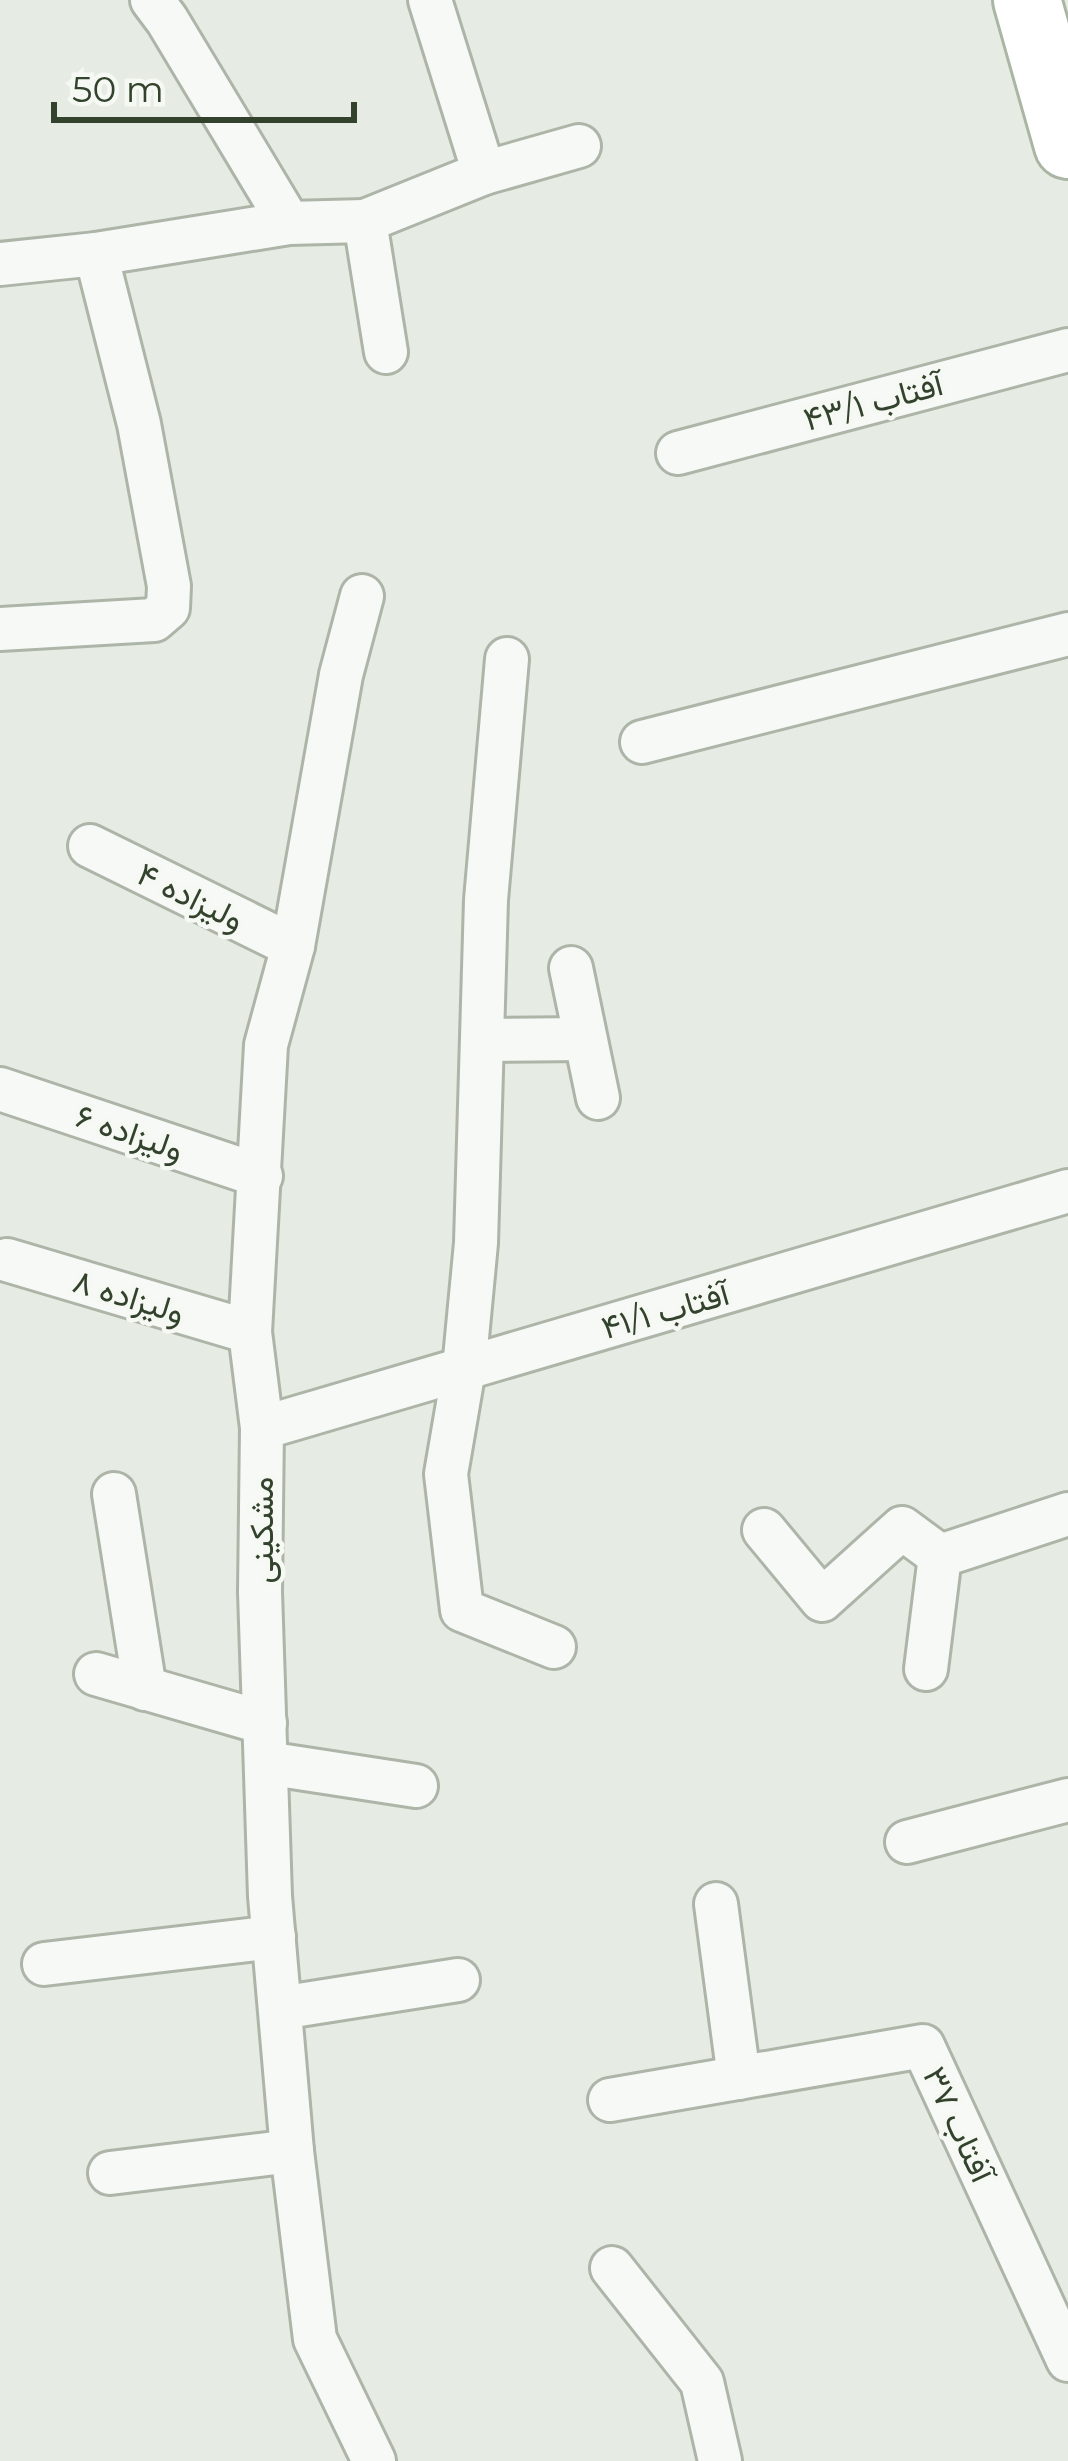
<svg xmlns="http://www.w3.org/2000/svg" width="1068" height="2461" font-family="Montserrat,Vazirmatn,sans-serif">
  <rect width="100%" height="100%" fill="#e6ebe3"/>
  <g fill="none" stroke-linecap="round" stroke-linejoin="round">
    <g stroke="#adb5a8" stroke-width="48">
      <g id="street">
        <path d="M152,0L167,20L289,223L365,221"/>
        <path d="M484,173L579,146"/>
        <path d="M0,264L96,254L289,223"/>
        <path d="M386,352L365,221L484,173L430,0"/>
        <path d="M678,453L1068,350"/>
        <path d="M362,596L341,675L293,946L266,1045L250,1332L262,1428L260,1592L270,1896L292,2151L315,2339L374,2461"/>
        <path d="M0,629L154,620L168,608L169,586L139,424L96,254"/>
        <path d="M507,659L486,900L476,1243L464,1369L446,1474L462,1610L554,1647"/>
        <path d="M642,742L1068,634"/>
        <path d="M90,846L293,946"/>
        <path d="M571,968L598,1098"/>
        <path d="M483,1040L585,1039"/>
        <path d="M0,1089L261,1176"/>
        <path d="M7,1260L250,1332"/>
        <path d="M262,1428L1068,1191"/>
        <path d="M114,1494L145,1689"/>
        <path d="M764,1530L822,1600L902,1528L940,1556"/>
        <path d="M926,1669L940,1556L1068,1514"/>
        <path d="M96,1674L265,1723"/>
        <path d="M266,1763L416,1786"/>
        <path d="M907,1842L1068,1800"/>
        <path d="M716,1904L739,2078"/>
        <path d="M44,1964L274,1937"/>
        <path d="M280,2008L458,1980"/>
        <path d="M610,2100L923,2046L1068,2360"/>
        <path d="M110,2173L292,2151"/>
        <path d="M612,2268L702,2382L720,2461"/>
      </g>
    </g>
    <g stroke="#aab6a3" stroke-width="72">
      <path id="primary" d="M1027,0L1068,145"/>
    </g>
    <use href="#street" stroke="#f7f9f6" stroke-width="42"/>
    <use href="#primary" stroke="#fff" stroke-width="66"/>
  </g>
  <g text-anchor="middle" stroke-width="9" stroke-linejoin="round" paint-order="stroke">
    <g font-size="33" fill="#33422c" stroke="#f5f8f3">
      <text transform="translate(873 401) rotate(-15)" y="12">آفتاب ۴۳/۱</text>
      <text transform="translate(191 896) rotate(26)" y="12">ولیزاده ۴</text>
      <text transform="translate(130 1132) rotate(19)" y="12">ولیزاده ۶</text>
      <text transform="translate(129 1296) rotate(17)" y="12">ولیزاده ۸</text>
      <text transform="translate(665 1310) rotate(-16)" y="12">آفتاب ۴١/١</text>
      <text transform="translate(261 1530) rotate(-90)" y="12">مشکینی</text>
      <text transform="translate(959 2124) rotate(65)" y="12">آفتاب ۳۷</text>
    </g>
  </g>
  <path d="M54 102v18h300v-18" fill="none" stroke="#33422c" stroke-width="6"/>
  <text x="72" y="102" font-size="36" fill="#33422c" stroke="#f5f8f3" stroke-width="9" paint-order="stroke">50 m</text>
</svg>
